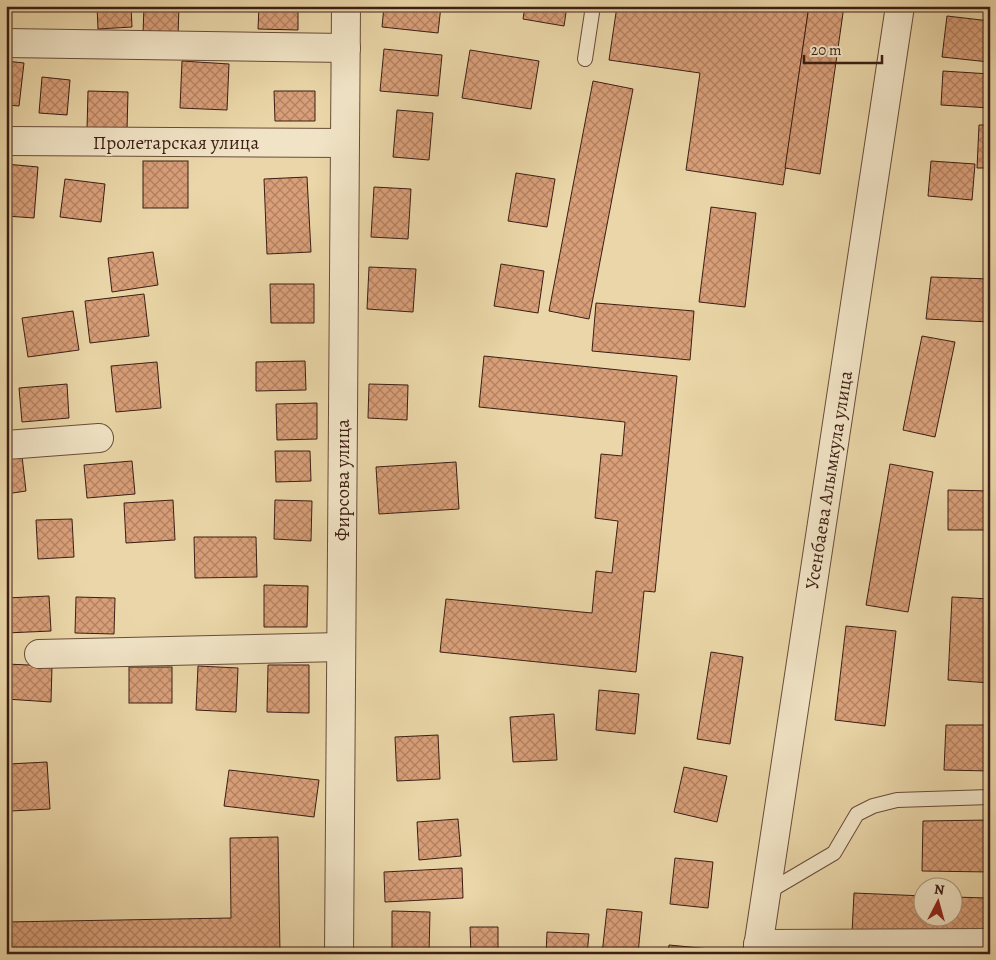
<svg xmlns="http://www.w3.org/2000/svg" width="996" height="960" font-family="Alegreya,serif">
  <defs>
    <pattern id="building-cross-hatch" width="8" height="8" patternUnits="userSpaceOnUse" patternTransform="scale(1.25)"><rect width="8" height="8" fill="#d99f79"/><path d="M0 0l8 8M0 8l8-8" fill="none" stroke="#b18162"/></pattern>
  </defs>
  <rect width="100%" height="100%" fill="#ead6a8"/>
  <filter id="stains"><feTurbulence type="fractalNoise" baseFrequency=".004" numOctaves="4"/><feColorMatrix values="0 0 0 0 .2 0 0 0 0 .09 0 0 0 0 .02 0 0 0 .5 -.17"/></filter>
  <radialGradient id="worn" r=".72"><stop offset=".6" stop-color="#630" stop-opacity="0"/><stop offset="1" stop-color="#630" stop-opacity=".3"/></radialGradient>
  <g fill="url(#building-cross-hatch)" stroke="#3c1e14">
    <path d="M97,6H131L132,27L98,29Z"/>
    <path d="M144,6H179L178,36L143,34Z"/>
    <path d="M259,6H298V30L258,29Z"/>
    <path d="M384,6H441L438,33L382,27Z"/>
    <path d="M525,6H567L564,26L523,19Z"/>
    <path d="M617,6H809L783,185L686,170L700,73L609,60Z"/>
    <path d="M809,6H844L820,174L785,168Z"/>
    <path d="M947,16L990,21L989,62L942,57Z"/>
    <path d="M384,49L442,55L438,96L380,91Z"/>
    <path d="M470,50L539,61L531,109L462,98Z"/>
    <path d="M6,61L24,63L19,106L6,105Z"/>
    <path d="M182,61L229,64L227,110L180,108Z"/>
    <path d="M943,71L990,74V108L941,105Z"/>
    <path d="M42,77L70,80L67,115L39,113Z"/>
    <path d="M593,81L633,89L589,319L549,311Z"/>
    <path d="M88,91L128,92L127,130L87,129Z"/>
    <path d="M274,91H315V121H275Z"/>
    <path d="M397,110L433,113L429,160L393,157Z"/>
    <path d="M979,125H990V168H977Z"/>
    <rect x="143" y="161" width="45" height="47"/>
    <path d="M931,161L975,164L972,200L928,196Z"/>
    <path d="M6,164L38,167L34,218L6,216Z"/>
    <path d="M516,173L555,179L547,227L508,221Z"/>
    <path d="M307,177L311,252L267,254L264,179Z"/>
    <path d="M65,179L105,184L101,222L60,217Z"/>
    <path d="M374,187L411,189L408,239L371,237Z"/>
    <path d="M711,207L756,213L745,307L699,302Z"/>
    <path d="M153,252L158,285L112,292L108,258Z"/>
    <path d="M501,264L544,271L538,313L494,306Z"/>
    <path d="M369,267L416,269L413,312L367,309Z"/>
    <path d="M931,277L990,279V322L926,319Z"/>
    <path d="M270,284H314V323H271Z"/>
    <path d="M144,294L149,336L90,343L85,301Z"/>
    <path d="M596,303L694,311L690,360L592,351Z"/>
    <path d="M73,311L79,350L28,357L22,318Z"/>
    <path d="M922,336L955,342L935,437L903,430Z"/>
    <path d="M484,356L677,376L655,592L644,591L636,672L440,652L446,599L592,613L596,571L612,573L618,521L595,518L601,454L622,456L625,422L479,407Z"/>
    <path d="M305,361L306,390L256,391V362Z"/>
    <path d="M157,362L161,408L116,412L111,366Z"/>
    <path d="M67,384L69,418L22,422L19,388Z"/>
    <path d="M369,384L408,385L407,420L368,418Z"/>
    <path d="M317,403V439L277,440L276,404Z"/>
    <path d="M275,451H310L311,481L276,482Z"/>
    <path d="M22,456L26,491L6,494V458Z"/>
    <path d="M132,461L135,494L87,498L84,465Z"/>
    <path d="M456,462L459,509L379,514L376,467Z"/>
    <path d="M890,464L933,472L908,612L866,605Z"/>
    <path d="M948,490L990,491V530H948Z"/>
    <path d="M173,500L175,540L126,543L124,503Z"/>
    <path d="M275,500L312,501L311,541L274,539Z"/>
    <path d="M72,519L74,557L38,559L36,520Z"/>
    <path d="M194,537H256L257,577L195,578Z"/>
    <path d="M264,585L308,586L307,627H264Z"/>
    <path d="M49,596L51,631L6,633V598Z"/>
    <path d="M76,597L115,598L114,634L75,633Z"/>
    <path d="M952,597L990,599V683L948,680Z"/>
    <path d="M846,626L896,631L885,726L835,720Z"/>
    <path d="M711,652L743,657L730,744L697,739Z"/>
    <path d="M6,664L52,666L51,702L6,699Z"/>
    <path d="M268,665H309V713L267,712Z"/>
    <path d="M198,666L238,668L236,712L196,710Z"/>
    <rect x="129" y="667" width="43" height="36"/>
    <path d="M599,690L639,694L635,734L596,730Z"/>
    <path d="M554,714L557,760L513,762L510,717Z"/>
    <path d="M946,725H990V771L944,770Z"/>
    <path d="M438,735L440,779L397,781L395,737Z"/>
    <path d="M47,762L50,809L11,811L9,764Z"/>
    <path d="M684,767L727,776L717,822L674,812Z"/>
    <path d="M229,770L319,780L314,817L224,806Z"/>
    <path d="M458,819L461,856L419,860L417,822Z"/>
    <path d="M990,820V872L922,871L923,821Z"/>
    <path d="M278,837L280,954H6V922L231,918L230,838Z"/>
    <path d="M675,858L713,862L708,908L670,904Z"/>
    <path d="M462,868L463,898L385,902L384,872Z"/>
    <path d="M854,893L924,896V918H954V897L986,898L984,938L852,933Z"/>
    <path d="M607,909L642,912L638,954H602Z"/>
    <path d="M392,911L430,912L429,954H392Z"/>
    <path d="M470,927H498V954H471Z"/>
    <path d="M547,932L589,934L587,954H546Z"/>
    <path d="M669,945L721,950V954H668Z"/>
  </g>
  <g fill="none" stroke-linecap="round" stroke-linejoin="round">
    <g stroke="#684c39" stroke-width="16">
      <g id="service">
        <path d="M585,59L593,6"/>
        <path d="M766,893L834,853L857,814L873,806L897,800L990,797"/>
      </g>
    </g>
    <g stroke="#684c39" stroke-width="30">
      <g id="minor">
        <path d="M6,43L346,48"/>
        <path d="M6,141L345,143"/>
        <path d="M6,445L99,438"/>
        <path d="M39,654L341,647"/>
        <path d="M758,944L990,943"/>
        <path d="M339,954L346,6"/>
      </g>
    </g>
    <g stroke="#684c39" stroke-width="30">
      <path id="tertiary" d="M757,954L900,6"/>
    </g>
    <use href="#service" stroke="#f1e4c6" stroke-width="14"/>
    <use href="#minor" stroke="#f1e4c6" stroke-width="28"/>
    <use href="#tertiary" stroke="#f1e4c6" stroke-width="28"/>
  </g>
  <g text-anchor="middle" stroke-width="4" stroke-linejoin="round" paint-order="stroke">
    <g font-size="19" fill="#3c1e14" stroke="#f1e4c6">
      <text x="176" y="149">Пролетарская улица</text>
      <text transform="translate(342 480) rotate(-90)" y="7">Фирсова улица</text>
      <text transform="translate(828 480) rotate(-81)" y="7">Усенбаева Алымкула улица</text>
    </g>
  </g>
  <rect width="996" height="960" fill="none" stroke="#ead6a8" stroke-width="25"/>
  <rect x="8" y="8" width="981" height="945" fill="none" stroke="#3c1e14" stroke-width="2.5"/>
  <rect x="12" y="12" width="971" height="935" fill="none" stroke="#3c1e14"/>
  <g transform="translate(938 902) rotate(6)"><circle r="24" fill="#f1e4c6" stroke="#a9957f"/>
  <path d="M0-4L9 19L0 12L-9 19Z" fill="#8f2418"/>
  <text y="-8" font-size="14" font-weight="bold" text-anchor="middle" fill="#3c1e14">N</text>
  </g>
  <path d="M804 55v8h78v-8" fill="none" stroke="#3c1e14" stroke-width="2.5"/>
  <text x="811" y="55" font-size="15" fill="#3c1e14" stroke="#f1e4c6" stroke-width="4" paint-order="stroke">20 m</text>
  <rect width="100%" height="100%" filter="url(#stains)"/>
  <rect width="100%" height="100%" fill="url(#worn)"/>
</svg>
